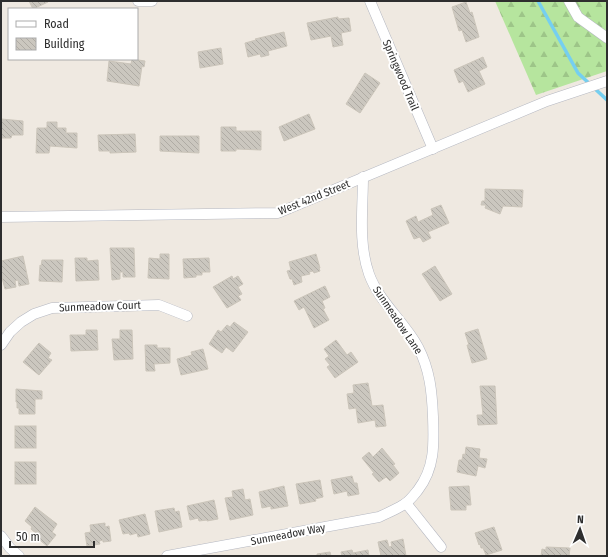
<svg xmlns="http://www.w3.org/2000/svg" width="608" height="557" font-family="'Fira Sans Condensed',sans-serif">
  <defs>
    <pattern id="forest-firs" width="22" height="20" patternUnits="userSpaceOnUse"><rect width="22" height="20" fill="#b6e59e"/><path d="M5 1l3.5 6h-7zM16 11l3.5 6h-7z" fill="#9dc588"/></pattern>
    <pattern id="building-back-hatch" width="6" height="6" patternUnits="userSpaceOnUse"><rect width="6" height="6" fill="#cbc7bf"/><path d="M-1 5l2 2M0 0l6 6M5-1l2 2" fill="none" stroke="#afaba4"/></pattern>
  </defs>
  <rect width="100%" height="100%" fill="#efe9e1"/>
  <path fill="url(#forest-firs)" d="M495,1H607V71L536,95Z"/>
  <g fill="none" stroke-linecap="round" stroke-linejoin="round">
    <path stroke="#75cff0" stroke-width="3.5" d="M538,1L578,73L607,100"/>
  </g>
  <g fill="url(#building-back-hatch)" stroke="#cbc5ba">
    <path d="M29,1H48V2L33,9Z"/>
    <path d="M466,2L470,13L472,12L479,37L466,42L462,30L459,31L452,7Z"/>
    <path d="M338,17V19L349,18L351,31L341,33L343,45L333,47L331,36L311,40L307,23Z"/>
    <path d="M284,32L287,46L268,51L269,55L261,57L260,54L248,57L245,43L256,40L255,39Z"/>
    <path d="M221,48L223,64L200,68L198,52Z"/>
    <path d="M483,57L487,67L479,71L485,84L468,92L463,81L459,83L454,70Z"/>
    <path d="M132,59L145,61L144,67L142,66L139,86L107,81L109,61L131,64Z"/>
    <path d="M365,73L380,83L360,113L346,104Z"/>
    <path d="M309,114L315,129L284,141L279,127Z"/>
    <path d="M1,119L23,121V135H12L11,138H1Z"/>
    <path d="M47,122H57V128H66V133H77V148L50,146L49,153H36L37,128H47Z"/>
    <path d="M221,127H236V131H261V150L236,149V151H221Z"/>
    <path d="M135,134L136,152L110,153V151H99L98,135Z"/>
    <path d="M160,136H199V153L160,151Z"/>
    <path d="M485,189L523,190L522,207L503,206L500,214L485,208L486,205H481L482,201H485Z"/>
    <path d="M441,205L449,223L428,232L431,238L423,242L420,237L414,239L406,221L416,216L418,222L433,215L431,209Z"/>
    <path d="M110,248H134L135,277H123V272H120V279L112,280Z"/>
    <path d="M160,254H169V279L148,278L149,258L160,259Z"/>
    <path d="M316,254L320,268H319L320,271L314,273L313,271L309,272L310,274L301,276L302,282L294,285L292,279H290L287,271L291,270L289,262Z"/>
    <path d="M23,256L29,284L19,286L18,280L15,281L16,287L5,289L1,274V261Z"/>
    <path d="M75,258H87V261L98,260L99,280L76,281Z"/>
    <path d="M209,258L210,272H202V275H196V277L184,278L183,259Z"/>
    <path d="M42,260H63L62,282L39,281L40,265L41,266Z"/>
    <path d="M435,266L452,294L440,301L422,274Z"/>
    <path d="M232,276L233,279L238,276L243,284L238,287L242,294L238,296L241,300L227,308L213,287Z"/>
    <path d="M325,286L330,297L322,301L325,308L323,309L329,320L314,328L304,307L299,310L294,301Z"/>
    <path d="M234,322L248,332L233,352L226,347L222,353L209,344L218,330L221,332L227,325L230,327Z"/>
    <path d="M478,329L487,359L472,363L467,345H469L465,333Z"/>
    <path d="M86,330H97L98,350L71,351L70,335H86Z"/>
    <path d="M120,330H132L133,359L114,360L112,339H120Z"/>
    <path d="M336,340L347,355L351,352L358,362L335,378L327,367L330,365L325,359L329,356L324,349Z"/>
    <path d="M39,343L51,353L48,358L52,360L39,375L23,362Z"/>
    <path d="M145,345H157V348H170V363L154,364L155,371H146Z"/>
    <path d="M203,349L208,369L181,375L177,359L192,355L191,352Z"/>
    <path d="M368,383L372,406L383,405L386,426L376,427L375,420L358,423L356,408L349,409L347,394L354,393L353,385Z"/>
    <path d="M480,386H495L497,424L478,425L477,415H483Z"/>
    <path d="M16,389L42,391V399H35V414H19V408H17V402H16Z"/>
    <rect x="15" y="426" width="21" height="22"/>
    <path d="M466,447L480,449L479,458L487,459L485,468L478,466L476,476L457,472L459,460H462L463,454L465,455Z"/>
    <path d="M382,448L395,464L393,465L399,473L390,481L386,477L379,482L372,474L374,473L362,458L369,452L373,457Z"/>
    <rect x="15" y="462" width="21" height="22"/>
    <path d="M352,476L354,483H357L359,494L348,496L347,491L334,494L331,480Z"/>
    <path d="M320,480L323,497L315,499L316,501L300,504L296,484Z"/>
    <path d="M284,486L288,506L271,509V506L262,508L259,492Z"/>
    <path d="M469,486L471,505H466V510H451L449,487Z"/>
    <path d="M243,489L245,500L250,499L253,515L230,520L225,498L233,497L232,491Z"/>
    <path d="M214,500L218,519L207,521V520L199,521L198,518L190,520L187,506Z"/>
    <path d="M35,507L57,524L52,532L56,535L47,546L36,537L38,535L31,529L32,527L25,521Z"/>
    <path d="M174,508L175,512L179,511L182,527L159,532L155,511Z"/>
    <path d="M145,514L150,534L138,537L137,533L130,535L129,533L123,534L119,520Z"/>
    <path d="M105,523V527L109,526L111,541L103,542V540L99,541L100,544L87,546L85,533L91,532L90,525Z"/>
    <path d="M494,527L502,550L486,555L483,548H481L480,544L479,545L475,533Z"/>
    <path d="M403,539L406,556H381L378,542L387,540L389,547L392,546L391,542Z"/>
    <path d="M546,547L570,548L569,556H541L542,549L546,550Z"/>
    <path d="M352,550L353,553L368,550L369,556H342L341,552Z"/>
    <path d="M330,552L331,556H316H317V554Z"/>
  </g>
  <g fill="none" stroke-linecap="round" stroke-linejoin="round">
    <g stroke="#b4b7c1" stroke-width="11">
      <g id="minor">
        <path d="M138,1H152"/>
        <path d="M370,1L433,149"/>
        <path d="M569,1L578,17L607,38"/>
        <path d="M1,217L278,213L547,101L607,81"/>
        <path d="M1,345L10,332L21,322L34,314L52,308L159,305L187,316"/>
        <path d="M406,503L441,547"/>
        <path d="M1,536L10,548L19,556"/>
        <path d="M167,556L379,517C387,513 395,510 403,505C409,502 414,495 418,490C435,468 434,444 433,417C432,392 430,370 418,347C404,321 379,302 369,274C358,243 363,208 363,177"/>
      </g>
    </g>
    <use href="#minor" stroke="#fff" stroke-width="10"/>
  </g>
  <g text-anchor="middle" stroke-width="4" stroke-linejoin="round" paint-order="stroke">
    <g font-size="11" fill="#2e2e2e" stroke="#fff">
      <text transform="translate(401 75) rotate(67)" y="4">Springwood Trail</text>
      <text transform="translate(314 197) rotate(-22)" y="4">West 42nd Street</text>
      <text transform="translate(100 306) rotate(-2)" y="4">Sunmeadow Court</text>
      <text transform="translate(398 320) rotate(56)" y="4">Sunmeadow Lane</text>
      <text transform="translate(288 534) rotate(-11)" y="4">Sunmeadow Way</text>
    </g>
  </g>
  <rect width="608" height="557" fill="none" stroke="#2e2e2e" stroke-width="4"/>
  <rect x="8" y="8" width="130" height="52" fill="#ffffff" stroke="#ababab"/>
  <rect x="16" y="21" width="20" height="6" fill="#ffffff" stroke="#ababab"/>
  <text x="44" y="28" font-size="12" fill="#2e2e2e">Road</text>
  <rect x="16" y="38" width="20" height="12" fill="url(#building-back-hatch)" stroke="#ababab"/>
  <text x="44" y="48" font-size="12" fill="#2e2e2e">Building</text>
  <g transform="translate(580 529) rotate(2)" stroke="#ffffff" stroke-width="3" paint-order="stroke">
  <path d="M0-3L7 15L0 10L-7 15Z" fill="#2e2e2e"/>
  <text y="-6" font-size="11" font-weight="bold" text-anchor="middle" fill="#2e2e2e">N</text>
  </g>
  <path d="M10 541v6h84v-6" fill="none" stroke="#2e2e2e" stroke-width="2"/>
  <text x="16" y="541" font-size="12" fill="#2e2e2e" stroke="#ffffff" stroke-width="3" paint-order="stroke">50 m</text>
</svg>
